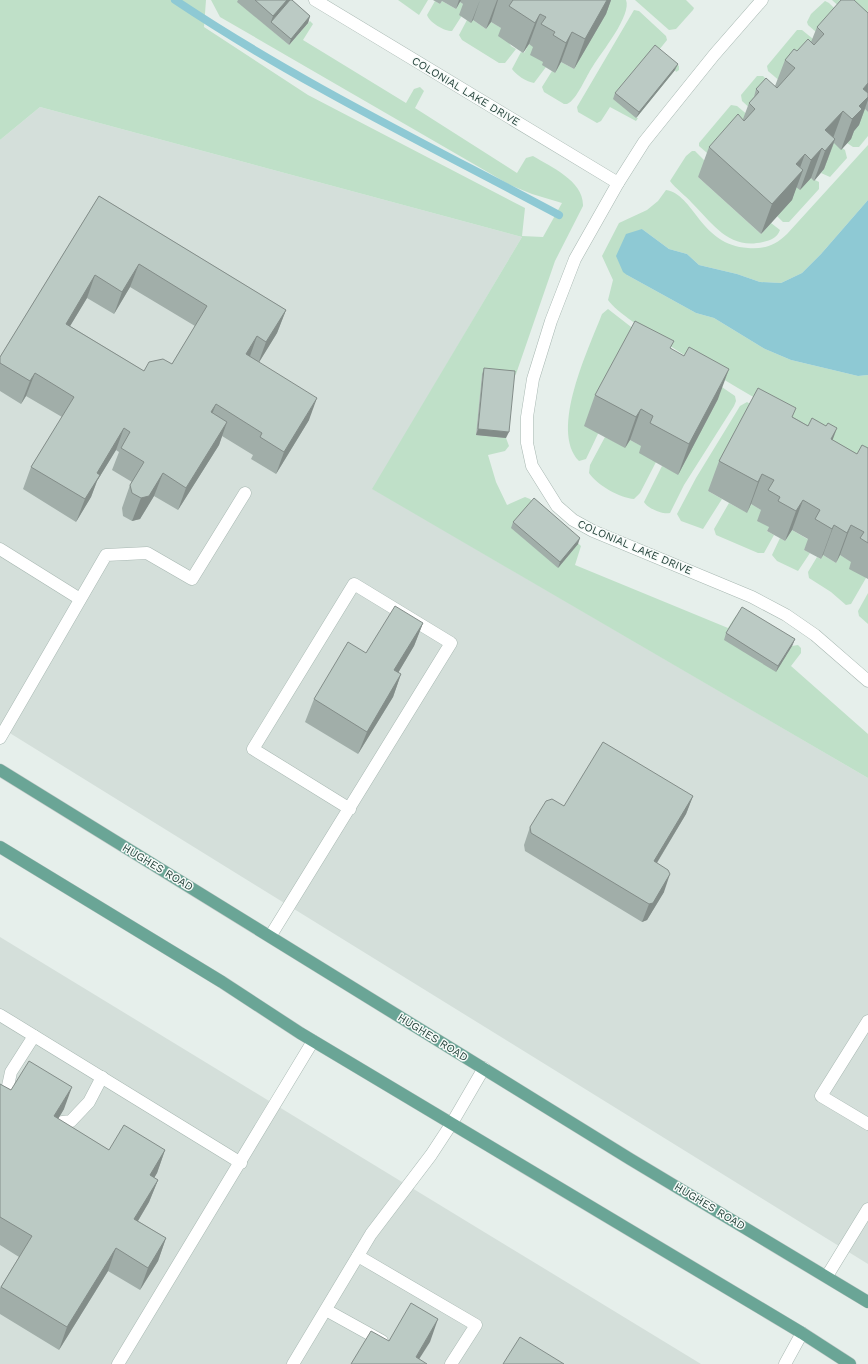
<svg xmlns="http://www.w3.org/2000/svg" width="868" height="1364" font-family="'Work Sans',sans-serif">
  <rect width="100%" height="100%" fill="#e6efeb"/>
  <g fill="#d4dfda">
    <path d="M40,107L522,237L373,489L868,778V1264L0,727V140Z"/>
    <path d="M0,937L701,1364H0Z"/>
  </g>
  <g fill="#bfe0c8">
    <path d="M0,0H206L204,27L308,95L525,208L522,236L543,237L562,203L532,194L510,185L220,17L211,0H239L238,2L289,45L310,21L313,24L303,40L406,103L414,89L420,87L424,91L415,108L517,173L526,158L533,156C551,167 584,181 583,206L555,261L516,374L514,377L482,374L476,435L506,438L509,446L505,451L488,455L496,482L507,505L525,497L530,499L581,546L575,565L728,628L735,617L740,613L792,646L798,645L801,648V653L791,666L868,734V778L372,489L522,237L40,107L0,140Z"/>
    <path d="M398,0H428L419,15Z"/>
    <path d="M598,0H626C632,15 601,53 593,66C586,76 577,100 567,104H564L544,92L542,87L552,71L555,73L561,62L574,69Z"/>
    <path d="M635,0H686L694,8L693,10L676,29L669,30Z"/>
    <path d="M832,0H868V33Z"/>
    <path d="M435,1L440,4L442,1L456,9L460,2L465,5L461,17L452,31C444,31 430,23 427,15Z"/>
    <path d="M825,1L829,3L868,41L823,38L808,25L807,22L811,14Z"/>
    <path d="M634,10L639,11L666,36L667,40L659,50L679,66V70L676,72L675,70L636,118H638L636,121L610,107L601,121L597,123L578,112L577,107Z"/>
    <path d="M467,20H473L486,29L491,22L503,29L511,46L516,49L505,63H499L462,40L459,35Z"/>
    <path d="M797,30H802L818,43L781,82L768,71L767,66Z"/>
    <path d="M529,44L535,47L546,67L534,83C527,82 516,75 512,69L521,52L524,53Z"/>
    <path d="M757,76H763L776,88L753,111L742,101L741,95Z"/>
    <path d="M731,105L737,106L749,116L714,159L699,146V143Z"/>
    <path d="M863,107L868,112V136L859,147H853L847,143L848,137Z"/>
    <path d="M832,141L845,150L847,158L830,177L821,173L824,169Z"/>
    <path d="M868,145V200L821,254L802,273L781,283L760,282L737,274L699,265L687,254L669,249L642,229L627,275L696,313L714,318L765,349L791,360L858,376L868,375V462C798,422 728,385 661,340C648,332 616,312 608,300L613,280L602,256L619,223L647,210L658,201L666,190C694,194 700,245 748,248C764,249 775,246 787,234Z"/>
    <path d="M692,151H695L709,165L698,177L761,234L771,223L780,230C777,238 771,240 763,242C729,250 713,224 692,203C685,195 676,189 670,181L686,156Z"/>
    <path d="M811,178L819,182V189L789,222H783L777,216L791,200L794,185Z"/>
    <path d="M608,309L644,337L586,459L579,461C549,430 589,348 602,314Z"/>
    <path d="M713,381L735,396L736,401L734,406L684,485L670,513C663,515 647,508 644,502L662,466L678,474L718,399Z"/>
    <path d="M747,402L769,415L708,491L722,499L703,529L681,521L677,514L696,478L740,406Z"/>
    <path d="M605,437L625,447L630,440L642,446L656,462L640,493L634,499C620,498 597,485 589,473L590,465Z"/>
    <path d="M729,503L746,512L751,504L763,511L769,527L767,531L774,535L764,553H758L716,535L714,529Z"/>
    <path d="M792,530L809,540L804,550L810,553L798,571L777,561L772,555L780,538L785,541Z"/>
    <path d="M823,555L836,563L840,555L852,562L866,578L851,604L846,605L831,592L809,578L808,572L817,557L821,559Z"/>
    <path d="M868,593V624L859,616L858,611Z"/>
  </g>
  <path fill="#8ec9d4" d="M868,200V375L858,376L791,360L765,349L714,318L696,313L627,275L623,272L616,256L626,234L642,229L669,249L687,254L699,265L737,274L760,282L781,283L802,273L821,254Z"/>
  <g fill="none" stroke-linecap="round" stroke-linejoin="round">
    <path stroke="#8ec9d4" stroke-width="8" d="M175,0C296,81 430,146 559,215"/>
    <g stroke="#a8b8b2" stroke-width="13">
      <g id="minor">
        <path d="M315,0L618,183"/>
        <path d="M762,0L714,55L644,142L618,183L575,259L551,321L533,379L527,417V443L532,466L557,506L573,520L593,531L752,597L786,615L815,635L868,681"/>
        <path d="M0,549L80,599"/>
        <path d="M0,738L106,555L147,553L192,579L245,493"/>
        <path d="M271,935L451,643L354,584L253,749L350,809"/>
        <path d="M0,1015L241,1163"/>
        <path d="M868,1021L821,1096L868,1124"/>
        <path d="M13,1097L8,1086L11,1072L34,1036"/>
        <path d="M55,1123L71,1121L89,1102L102,1077"/>
        <path d="M358,1256L476,1325L451,1364"/>
        <path d="M827,1276L868,1209"/>
        <path d="M326,1310L382,1341"/>
        <path d="M118,1364L313,1041"/>
        <path d="M293,1364L371,1234L431,1155L452,1123L484,1068"/>
        <path d="M785,1364L802,1333"/>
      </g>
    </g>
    <g stroke="#c2cac8" stroke-width="13">
      <g id="major">
        <path d="M0,770L630,1159L868,1302"/>
        <path d="M0,847L222,982L300,1033L802,1333L850,1364"/>
      </g>
    </g>
    <use href="#minor" stroke="#fff" stroke-width="12"/>
    <use href="#major" stroke="#6aa596" stroke-width="12"/>
  </g>
  <g fill="#a1aea9" fill-rule="evenodd">
    <path d="M238,0H292L310,16L308,23L289,45L237,2Z"/>
    <path d="M433,0H611L606,14L574,69L561,62L555,73L542,65L543,62L530,55L533,47L529,44L523,53L498,36L501,28L491,22L486,29L473,20L471,23L459,15L463,4L460,2L456,9L442,1L440,4Z"/>
    <path d="M868,13V112L865,109L859,125L854,131L851,139L841,150L834,143L824,169L814,181L811,178L800,190L796,187L792,200L761,234L698,177L709,147L743,119L749,103L754,97L756,89L775,86L785,60L811,42L817,27Z"/>
    <path d="M675,70L636,118L613,99L615,93Z"/>
    <path d="M99,196L286,310L277,333L259,362L309,420L276,474L251,459L253,455L222,436L219,445L178,510L154,496L140,519L132,521L123,516L122,508L130,485L132,482L112,470L119,452L116,450L97,481L91,497L76,522L23,489L31,467L62,417L26,396L21,404L0,391V357ZM130,287L195,326L172,364L144,371L70,326L87,298L114,314Z"/>
    <path d="M671,348L718,399L678,475L639,453L641,446L630,440L625,448L584,426L595,395Z"/>
    <path d="M484,368L506,438L476,435L482,374Z"/>
    <path d="M793,417L857,454L868,448V579L849,569L851,562L840,555L836,563L823,555L821,559L804,550L808,539L792,530L785,541L767,531L769,527L757,521L761,510L751,504L747,513L708,491L719,461Z"/>
    <path d="M513,522L578,544L558,568L511,528Z"/>
    <path d="M423,623L414,646L398,673L401,674L393,697L358,754L305,722L314,699L366,653Z"/>
    <path d="M726,633L795,639L792,646L776,672L724,640Z"/>
    <path d="M693,796L686,814L657,863L664,892L647,920L642,922L525,851L524,845L530,827L564,806Z"/>
    <path d="M0,1084L11,1090L64,1109L58,1119L109,1150H165L157,1173L154,1178L158,1180L149,1202L138,1221L166,1238L158,1261L140,1290L108,1271L59,1350L0,1314V1288L19,1257L0,1245Z"/>
  </g>
  <g fill="#838d89">
    <path d="M287,0H290L271,22L273,16Z"/>
    <path d="M459,0H461L456,9Z"/>
    <path d="M480,0L473,20L471,23Z"/>
    <path d="M497,0H498L491,22L486,29Z"/>
    <path d="M607,0H611L606,14L574,69L585,39Z"/>
    <path d="M540,14L529,44L523,53L535,23Z"/>
    <path d="M310,16L308,23L289,45L291,39Z"/>
    <path d="M572,32L561,62L555,73L566,43Z"/>
    <path d="M678,64L675,70L636,118L639,112Z"/>
    <path d="M868,83V93L865,100L868,97V100L859,125L854,131L851,139L841,150L863,89Z"/>
    <path d="M843,111L832,141L822,148L811,178L800,190L811,160L825,130Z"/>
    <path d="M835,139L824,169L814,181L825,151Z"/>
    <path d="M805,154L797,176L803,170L792,200L761,234L772,204L796,164Z"/>
    <path d="M139,264L130,287L114,314L122,292Z"/>
    <path d="M95,275L87,298L58,346L66,324Z"/>
    <path d="M286,310L277,333L258,364L266,342Z"/>
    <path d="M257,336L249,359L246,354Z"/>
    <path d="M729,369L718,399L678,475L689,444Z"/>
    <path d="M35,373L26,396L21,404L30,381Z"/>
    <path d="M317,398L309,420L276,474L284,452Z"/>
    <path d="M216,404L207,427L211,412Z"/>
    <path d="M641,409L630,440L625,448L636,417Z"/>
    <path d="M227,422L219,445L178,510L186,488Z"/>
    <path d="M124,428L116,450L97,481L91,497L76,522L85,499L97,473Z"/>
    <path d="M837,428L826,458L831,439Z"/>
    <path d="M478,429L509,432L506,438L476,435Z"/>
    <path d="M163,473L154,496L140,519L132,521L141,498Z"/>
    <path d="M762,474L751,504L747,513L758,482Z"/>
    <path d="M803,500L792,530L785,541L796,511Z"/>
    <path d="M834,525L823,555L821,559L832,529Z"/>
    <path d="M851,525L840,555L836,563L847,533Z"/>
    <path d="M580,538L578,544L558,568L560,562Z"/>
    <path d="M423,623L414,646L386,693L394,670Z"/>
    <path d="M795,639L792,646L776,672L778,666Z"/>
    <path d="M401,674L393,697L358,754L367,732Z"/>
    <path d="M693,796L686,814L647,879L654,861Z"/>
    <path d="M670,874L664,892L647,920L642,922L649,904Z"/>
    <path d="M72,1087L64,1109L46,1139L54,1116Z"/>
    <path d="M165,1150L157,1173L142,1198L150,1175Z"/>
    <path d="M158,1180L149,1202L126,1241L134,1219Z"/>
    <path d="M166,1238L158,1261L140,1290L148,1268Z"/>
    <path d="M116,1248L108,1271L59,1350L67,1327Z"/>
    <path d="M438,1319L430,1342L416,1364V1357Z"/>
  </g>
  <g fill="#bbcac4" stroke="#838d89" fill-rule="evenodd">
    <path d="M255,0H287L273,16Z"/>
    <path d="M290,0H292L310,16L291,39L271,22Z"/>
    <path d="M513,0H607L585,39L572,32L566,43L553,35L555,32L541,24L546,17L540,14L535,23L509,6Z"/>
    <path d="M841,0H854L868,13V83L863,89L868,93V97L859,106L862,109L852,119L843,111L825,130L835,139L825,151L822,148L811,160L805,154L796,164L803,170L772,204L709,147L738,114L744,121L755,109L749,103L759,92L756,89L766,78L777,88L795,68L785,60L794,49L797,51L808,39L814,45L824,34L817,27Z"/>
    <path d="M655,45L678,64L639,112L615,93Z"/>
    <path d="M99,196L286,310L266,342L257,336L246,354L317,398L284,452L260,437L262,433L216,404L211,412L227,422L186,488L163,473L149,496L141,498L132,493L130,485L144,462L121,448L130,432L124,428L97,473L100,475L85,499L31,467L74,397L35,373L30,381L0,363V357ZM139,264L207,306L172,364L163,359L149,362L144,371L66,324L95,275L122,292Z"/>
    <path d="M635,321L674,341L670,348L684,356L689,347L729,369L689,444L650,423L653,416L641,409L636,417L595,395Z"/>
    <path d="M484,368L515,371L509,432L478,429Z"/>
    <path d="M758,388L796,408L792,417L808,426L812,418L826,426L828,423L837,428L831,439L857,454L862,445L868,448V543L860,538L864,532L851,525L847,533L834,525L832,529L815,519L820,510L803,500L796,511L778,501L780,497L768,490L774,480L762,474L758,482L719,461Z"/>
    <path d="M534,498L580,538L560,562L513,522Z"/>
    <path d="M395,606L423,623L394,670L401,674L367,732L314,699L348,642L366,653Z"/>
    <path d="M742,607L795,639L778,666L726,633Z"/>
    <path d="M603,742L693,796L654,861L668,870L670,874L653,903L649,904L531,833L530,827L546,801L552,799L564,806Z"/>
    <path d="M29,1061L72,1087L54,1116L109,1150L124,1125L165,1150L150,1175L158,1180L134,1219L166,1238L148,1268L116,1248L67,1327L1,1287L32,1236L0,1217V1084L11,1090Z"/>
    <path d="M411,1303L438,1319L416,1357L427,1364H351L371,1331L389,1341Z"/>
    <path d="M520,1337L564,1364H503Z"/>
  </g>
  <g text-anchor="middle" stroke-width="3" stroke-linejoin="round" paint-order="stroke">
    <g font-size="11" fill="#24423a" stroke="#f7fbf9">
      <text transform="translate(466 91) rotate(31)" y="4">COLONIAL LAKE DRIVE</text>
      <text transform="translate(635 547) rotate(23)" y="4">COLONIAL LAKE DRIVE</text>
      <text transform="translate(158 867) rotate(31)" y="4">HUGHES ROAD</text>
      <text transform="translate(433 1037) rotate(32)" y="4">HUGHES ROAD</text>
      <text transform="translate(710 1206) rotate(31)" y="4">HUGHES ROAD</text>
    </g>
  </g>
</svg>
